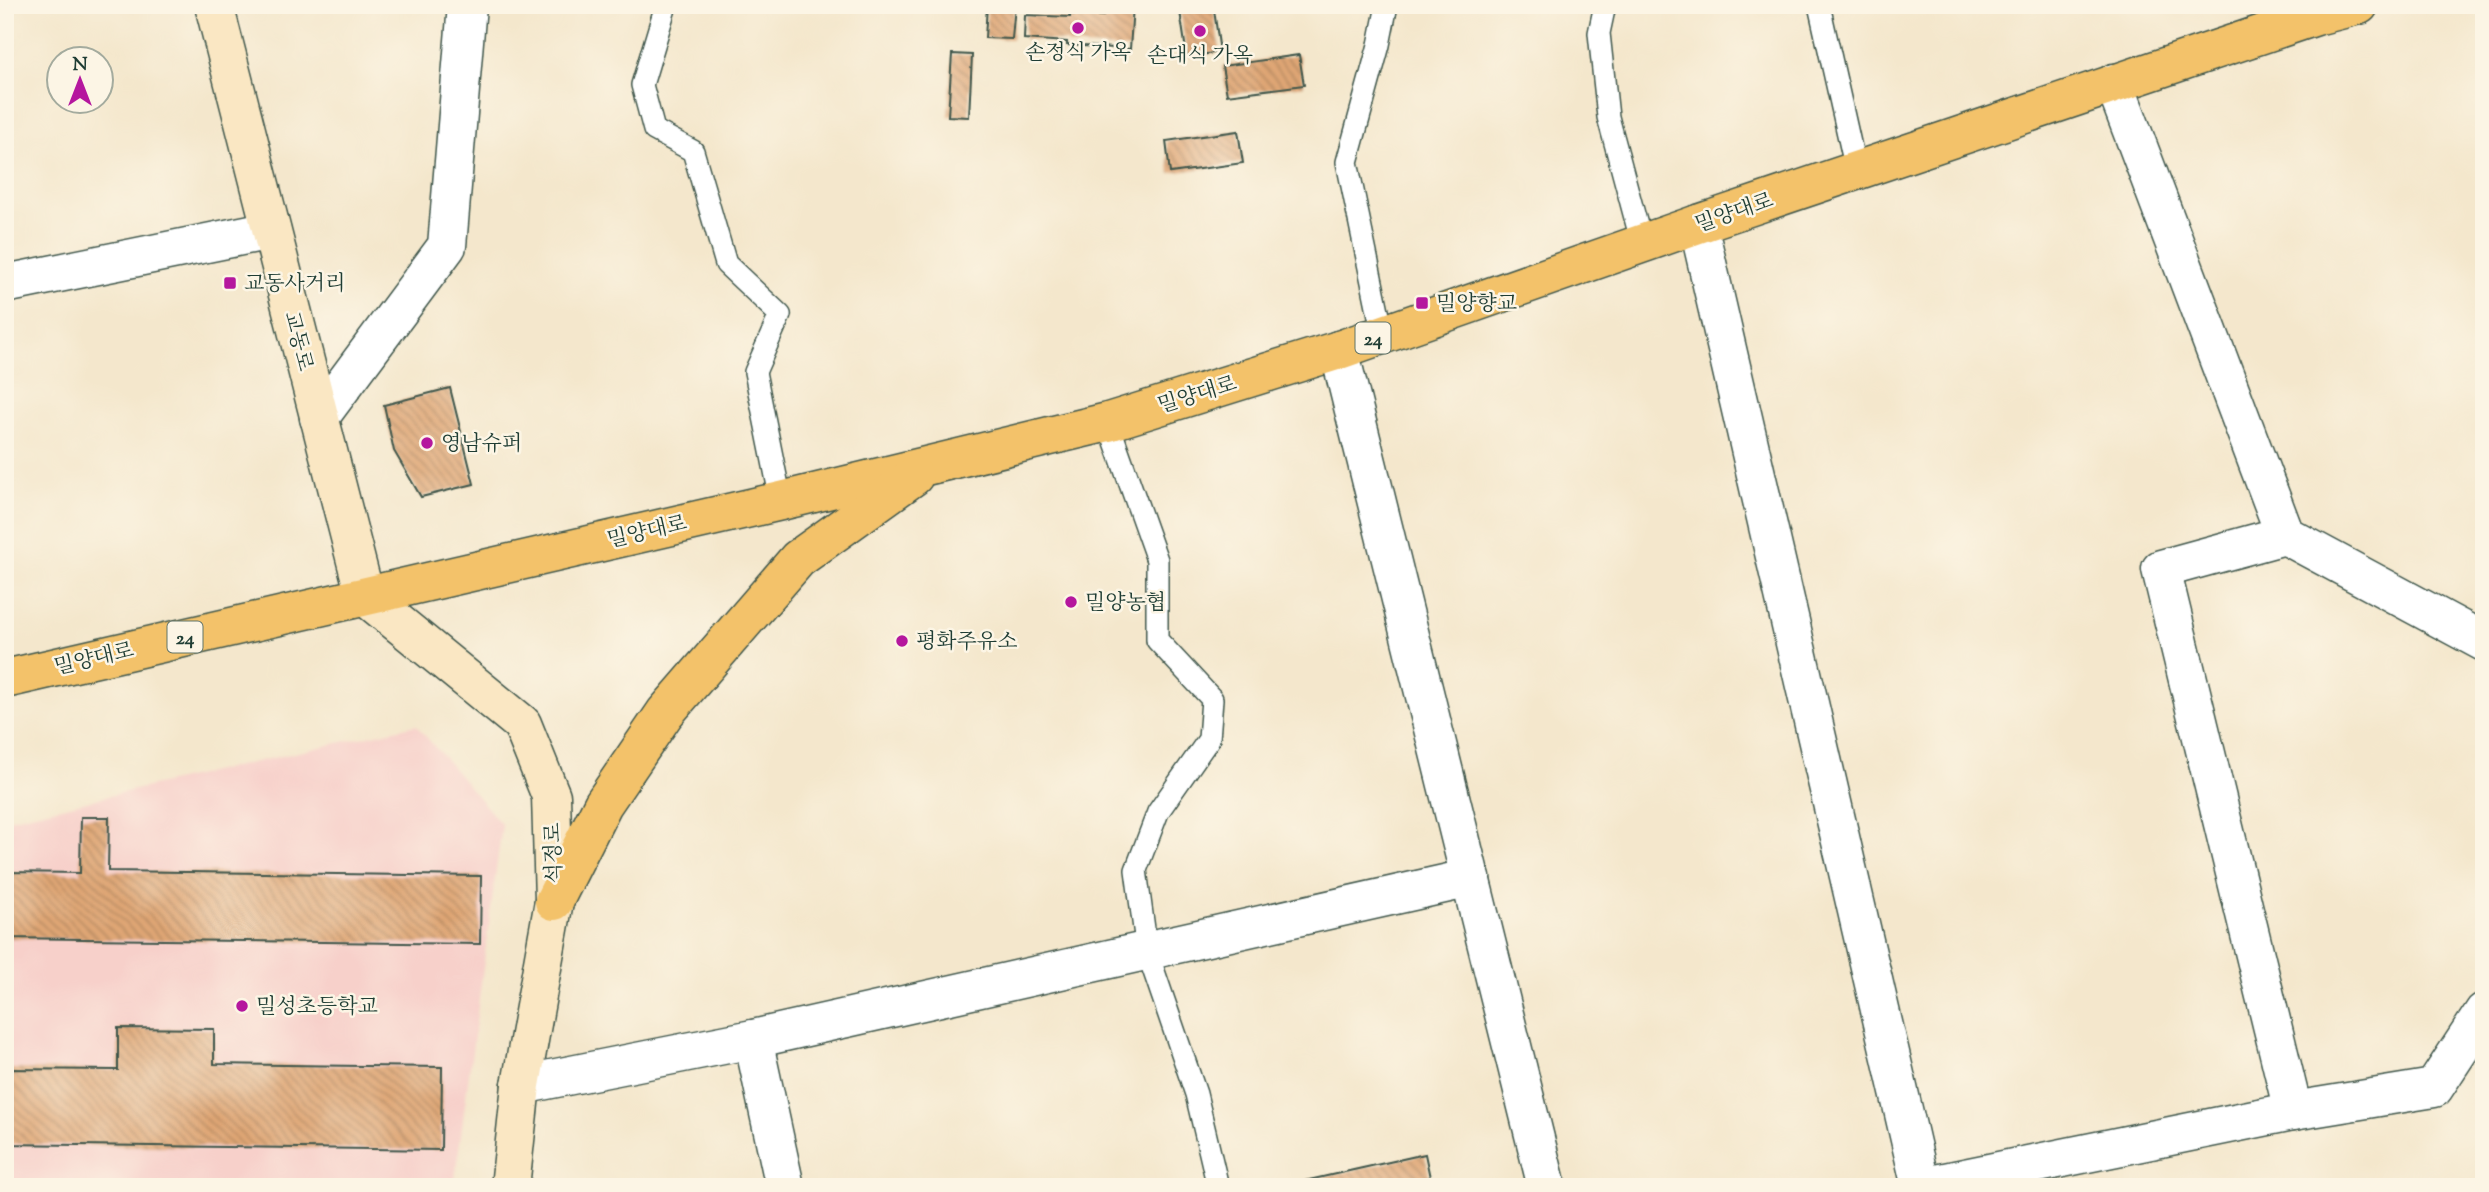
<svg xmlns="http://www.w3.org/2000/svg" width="2489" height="1192" font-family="'Sorts Mill Goudy','Noto Serif KR',serif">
  <defs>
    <pattern id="building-back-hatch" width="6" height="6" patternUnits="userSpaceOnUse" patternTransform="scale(1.75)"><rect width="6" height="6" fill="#dfa675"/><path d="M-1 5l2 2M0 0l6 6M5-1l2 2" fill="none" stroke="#b48861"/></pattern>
  </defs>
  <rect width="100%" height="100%" fill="#fcf5e5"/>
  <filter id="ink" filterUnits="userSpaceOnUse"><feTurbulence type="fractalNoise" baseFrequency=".0143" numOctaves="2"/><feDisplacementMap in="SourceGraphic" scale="14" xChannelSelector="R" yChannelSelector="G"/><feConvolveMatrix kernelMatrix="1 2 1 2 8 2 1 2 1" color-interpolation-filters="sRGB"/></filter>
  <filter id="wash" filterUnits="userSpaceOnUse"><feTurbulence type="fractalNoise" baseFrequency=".00686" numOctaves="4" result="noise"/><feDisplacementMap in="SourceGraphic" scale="28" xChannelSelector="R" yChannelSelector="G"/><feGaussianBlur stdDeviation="1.57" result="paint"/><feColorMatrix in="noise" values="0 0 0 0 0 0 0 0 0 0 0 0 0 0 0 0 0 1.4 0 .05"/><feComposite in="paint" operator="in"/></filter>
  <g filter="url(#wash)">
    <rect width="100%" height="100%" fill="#f4e7cc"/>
    <path fill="#f7d0ca" d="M416,725L502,825L454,1187H5V820Z"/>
    <g id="blocks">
      <g fill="url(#building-back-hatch)">
        <path d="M987,5H1015L1012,39L985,38Z"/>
        <path d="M1105,5H1133L1130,49L1067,45V42L1024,39L1025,15L1070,17V14L1104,16Z"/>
        <path d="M1179,5H1236L1214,10L1220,52L1187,57Z"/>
        <path d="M952,54L972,55L969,117L948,116Z"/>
        <path d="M1299,55L1304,85L1227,95L1222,66Z"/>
        <path d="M1238,131L1243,163L1170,173L1166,141Z"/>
        <path d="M450,388L474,484L421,497L394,451L384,405Z"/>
        <path d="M81,817H109L108,871L481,876L480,944L5,938V872L80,873Z"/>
        <path d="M118,1028L214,1029V1064L442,1067L441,1150L5,1144V1069L118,1070Z"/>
        <path d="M1425,1154L1432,1187H1282V1186Z"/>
      </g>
    </g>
  </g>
  <g filter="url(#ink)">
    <use href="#blocks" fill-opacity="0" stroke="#3f564b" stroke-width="2"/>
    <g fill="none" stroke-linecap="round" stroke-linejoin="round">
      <g stroke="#3f564b" stroke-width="24">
        <g id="lane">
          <path d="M666,5L642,85L654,130L693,151L726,264L780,315L755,372L781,501"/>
          <path d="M1605,5L1599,33L1608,117L1642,244"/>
          <path d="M1819,5L1856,170"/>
          <path d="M1383,335L1347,162L1379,45L1387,5"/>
          <path d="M1108,422L1157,560V640L1212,699L1209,739L1158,812L1136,870L1147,951L1196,1094L1218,1187"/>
        </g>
      </g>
      <g stroke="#3f564b" stroke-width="41">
        <g id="street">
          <path d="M2114,83L2285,535L2484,642"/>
          <path d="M1698,224L1921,1187"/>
          <path d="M5,284L271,230"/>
          <path d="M1339,350L1547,1187"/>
          <path d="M319,418L447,246L467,5"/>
          <path d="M753,1039L785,1187"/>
          <path d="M521,1085L753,1039L1471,878"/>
          <path d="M2293,1111L2434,1088L2484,1012"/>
          <path d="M1920,1187L2293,1111L2161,569L2285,535"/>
        </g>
      </g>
      <g stroke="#3f564b" stroke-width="41">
        <path id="secondary" d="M214,5L365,596L522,724L551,796L554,901L521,1085L510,1187"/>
      </g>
      <g stroke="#3f564b" stroke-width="41">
        <g id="primary">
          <path d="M5,679L781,501L1108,422L1339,350L1698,224L2316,16L2359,5"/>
          <path d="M554,901L603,804L665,713L798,559L914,476"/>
        </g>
      </g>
      <use href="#lane" stroke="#fff" stroke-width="21"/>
      <use href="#street" stroke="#fff" stroke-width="38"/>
      <use href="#secondary" stroke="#fae7c3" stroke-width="38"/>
      <use href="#primary" stroke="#f3c26a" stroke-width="38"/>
    </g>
  </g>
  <g fill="#b5179e" stroke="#fcf5e5" stroke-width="2.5">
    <circle cx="1078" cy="28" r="7"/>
    <circle cx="1200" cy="31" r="7"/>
    <rect x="223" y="276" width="14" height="14" rx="3.5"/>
    <rect x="1415" y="296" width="14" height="14" rx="3.5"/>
    <circle cx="427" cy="443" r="7"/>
    <circle cx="1071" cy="602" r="7"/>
    <circle cx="902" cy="641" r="7"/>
    <circle cx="242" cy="1006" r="7"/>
  </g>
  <g text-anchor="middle" stroke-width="5" stroke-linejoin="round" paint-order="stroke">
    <g fill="#fcf5e5" stroke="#617469" stroke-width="2">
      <rect x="1355.5" y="322.5" width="35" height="31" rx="5"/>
      <rect x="167.5" y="621.5" width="35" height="31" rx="5"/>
    </g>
    <g font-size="19" font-weight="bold" fill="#1f3d34">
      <text x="1373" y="345">24</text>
      <text x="185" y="644">24</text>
    </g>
    <g font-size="21" fill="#1f3d34" stroke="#fcf5e5" text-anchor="start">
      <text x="1078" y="59" text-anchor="middle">손정식 가옥</text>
      <text x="1200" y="62" text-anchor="middle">손대식 가옥</text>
      <text x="244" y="290">교동사거리</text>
      <text x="1436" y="310">밀양향교</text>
      <text x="441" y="450">영남슈퍼</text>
      <text x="1085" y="609">밀양농협</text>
      <text x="916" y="648">평화주유소</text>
      <text x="256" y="1013">밀성초등학교</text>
    </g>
    <g font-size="21" fill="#1f3d34" stroke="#fcf5e5">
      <text transform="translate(1734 212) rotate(-19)" y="7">밀양대로</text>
      <text transform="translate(299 341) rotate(76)" y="7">교동로</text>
      <text transform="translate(1197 394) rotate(-17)" y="7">밀양대로</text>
      <text transform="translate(647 531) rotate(-13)" y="7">밀양대로</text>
      <text transform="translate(94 658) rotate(-13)" y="7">밀양대로</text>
      <text transform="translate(553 853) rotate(-92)" y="7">석정로</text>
    </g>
  </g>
  <rect width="2489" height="1192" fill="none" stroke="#fcf5e5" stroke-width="28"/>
  <g transform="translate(80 80)"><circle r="33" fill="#fcf5e5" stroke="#a4ab9e" stroke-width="2"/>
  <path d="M0-5L12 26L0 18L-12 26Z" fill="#b5179e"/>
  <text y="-10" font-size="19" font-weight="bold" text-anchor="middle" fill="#1f3d34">N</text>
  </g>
</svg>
